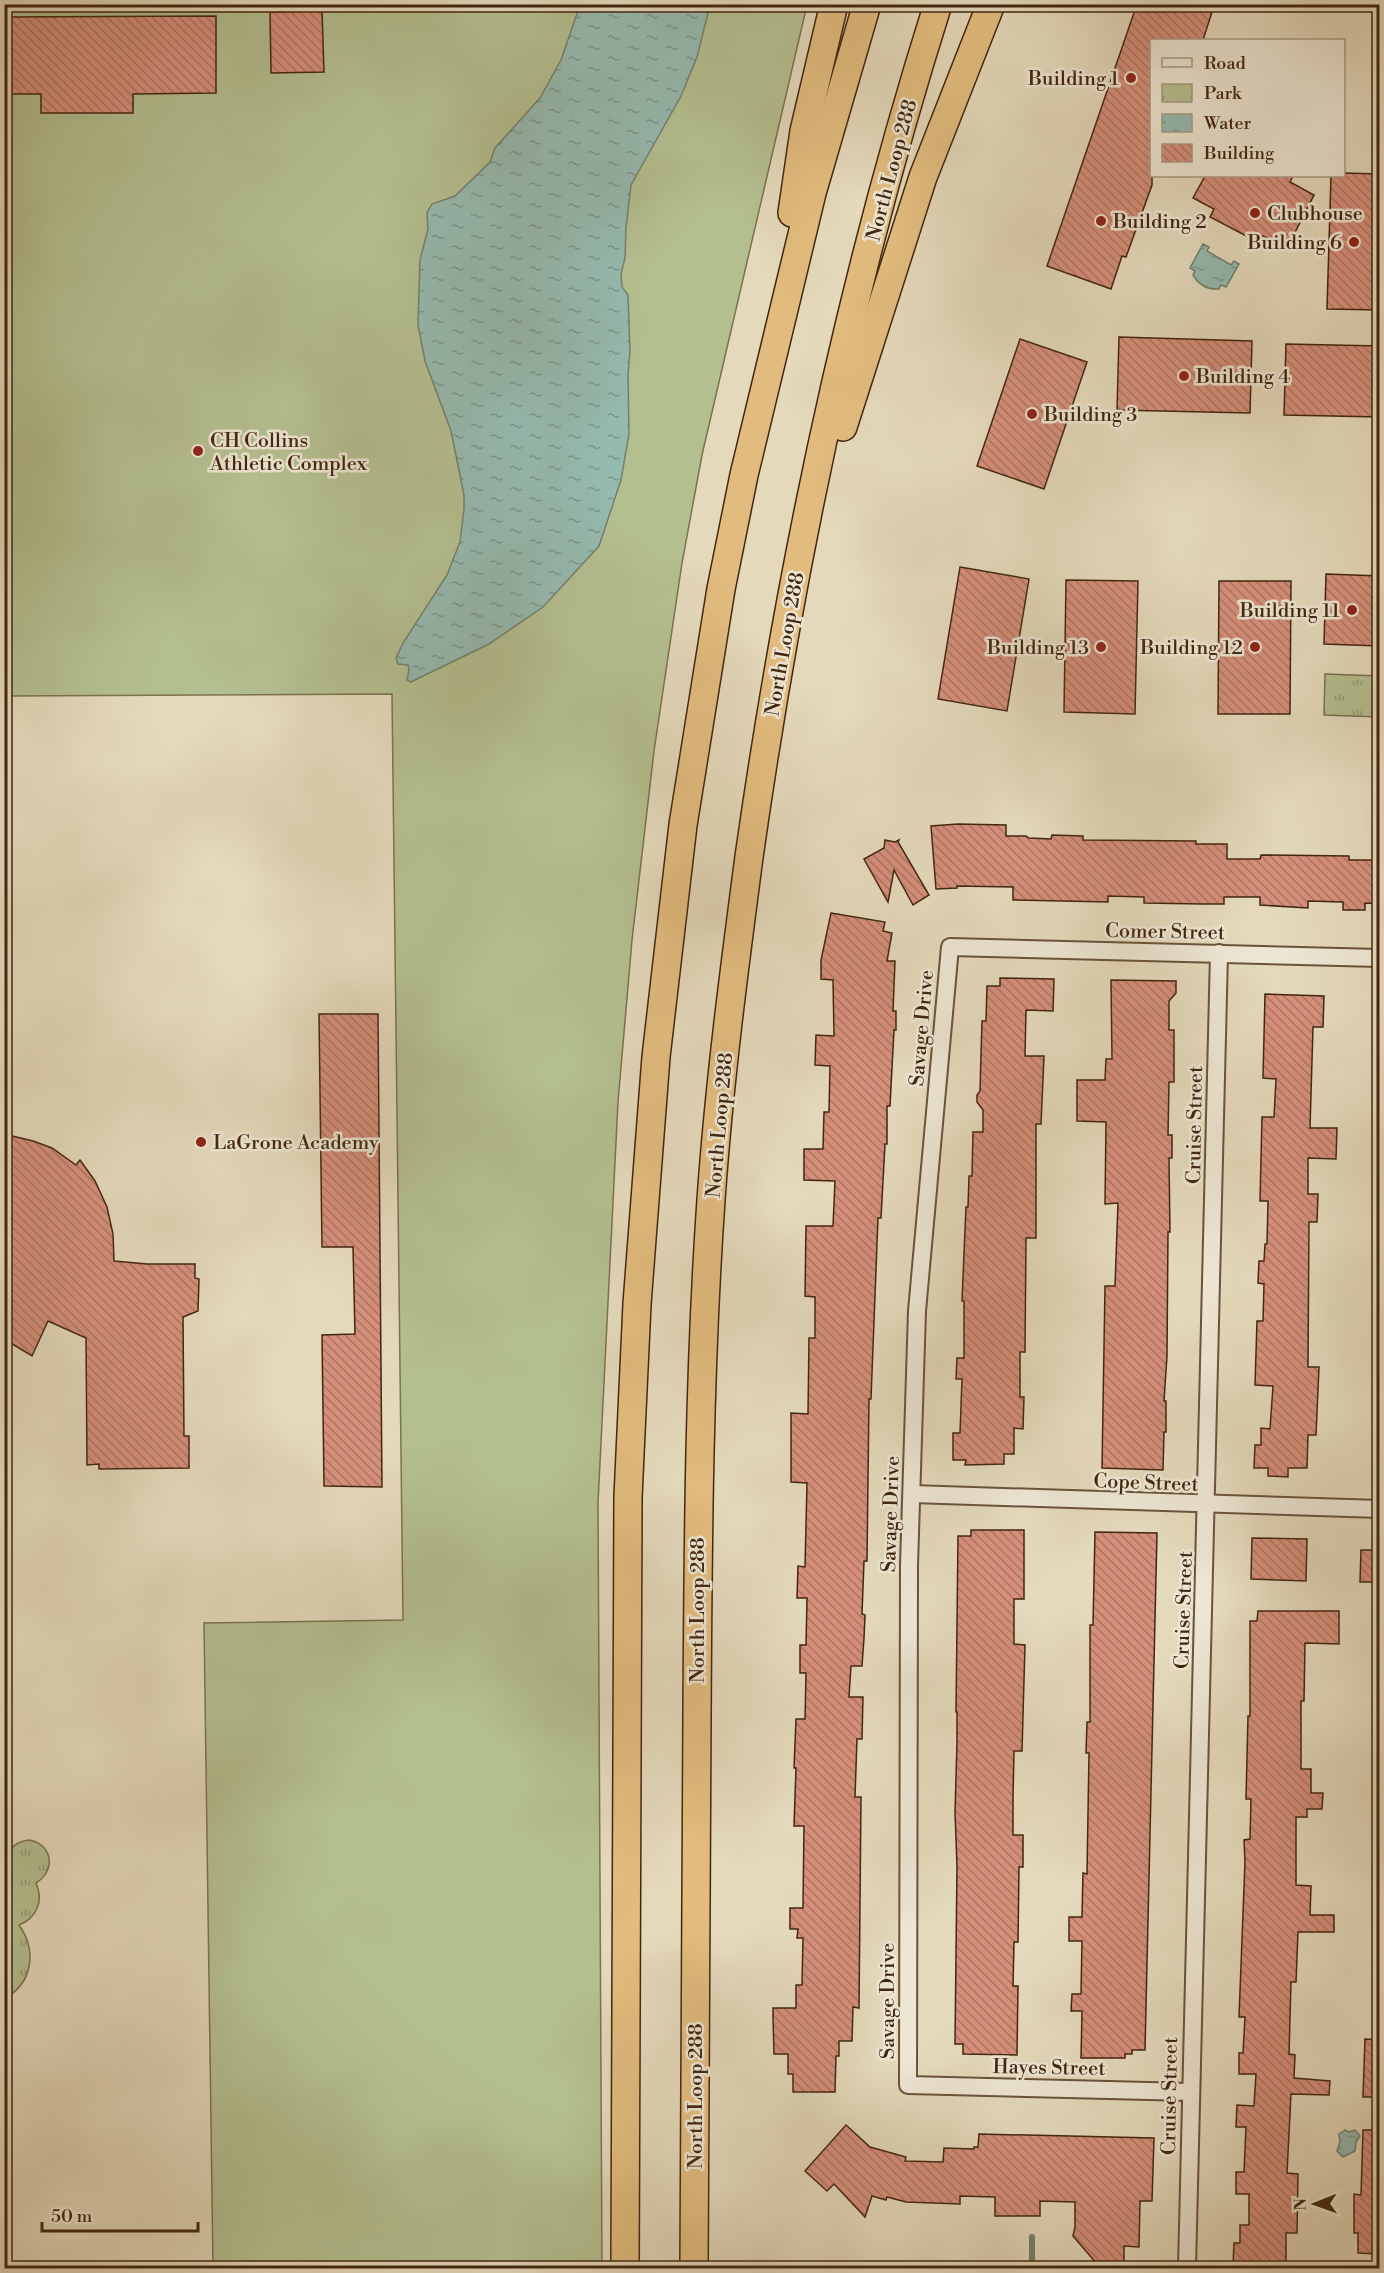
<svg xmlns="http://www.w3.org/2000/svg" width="1384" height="2273" font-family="'Libre Bodoni',serif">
  <defs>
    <pattern id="park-tufts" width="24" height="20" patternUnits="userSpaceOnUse" patternTransform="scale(1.5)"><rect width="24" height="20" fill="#b4bf90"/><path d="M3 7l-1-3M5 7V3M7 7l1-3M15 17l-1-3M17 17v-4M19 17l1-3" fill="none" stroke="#949b74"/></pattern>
    <pattern id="water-ripples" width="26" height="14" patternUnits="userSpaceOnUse" patternTransform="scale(1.5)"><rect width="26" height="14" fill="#95baaf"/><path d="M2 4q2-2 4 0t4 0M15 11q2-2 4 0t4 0" fill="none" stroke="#7b978d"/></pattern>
    <pattern id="building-back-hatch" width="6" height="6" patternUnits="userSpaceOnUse" patternTransform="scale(1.5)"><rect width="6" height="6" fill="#d68f7b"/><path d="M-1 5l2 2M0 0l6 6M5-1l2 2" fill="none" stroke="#af7563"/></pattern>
  </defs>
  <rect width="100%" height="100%" fill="#e4d9bb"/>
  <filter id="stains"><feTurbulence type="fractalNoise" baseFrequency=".00333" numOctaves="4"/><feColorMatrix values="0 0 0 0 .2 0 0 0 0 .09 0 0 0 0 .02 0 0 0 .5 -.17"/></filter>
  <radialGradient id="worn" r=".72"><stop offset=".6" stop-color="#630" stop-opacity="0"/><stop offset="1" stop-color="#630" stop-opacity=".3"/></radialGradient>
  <path fill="#b4bf90" stroke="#7b7250" stroke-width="1.5" d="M4,5H807L702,455L682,563L654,751L632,940L618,1102L598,1503L602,2268H213L204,1623L403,1620L392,694L5,696Z"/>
  <g fill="url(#park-tufts)" stroke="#7b7250" stroke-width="1.5">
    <path d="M1325,674L1379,676V717L1324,715Z"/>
    <path d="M29,1840C53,1844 56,1871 36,1883C44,1900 37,1918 19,1925C37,1950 33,1983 5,1998V1869L7,1868C4,1852 13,1842 29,1840Z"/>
  </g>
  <g fill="url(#water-ripples)" stroke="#747f6f" stroke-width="1.5">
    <path d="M580,5H710L697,57L681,96L631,185L626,228L625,258L621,274L622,287L628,295L630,352L628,375L629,434L621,480L599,546L543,607L489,644L411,682L407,680L409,670L408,665L398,664L396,658L403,643L447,575L460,542L464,509V495L451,431L425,361L418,325L420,260L428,229L427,213L432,204L455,196L490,162L495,148L540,98L561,60Z"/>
    <path d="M1203,244L1209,247L1207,251L1231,265L1234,261L1239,264L1226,287L1221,285L1219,289C1207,290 1199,285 1193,275L1195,271L1190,268Z"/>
    <path d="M1345,2130L1349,2132L1355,2130L1360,2136L1356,2142L1355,2151L1343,2157L1337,2151L1340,2142L1339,2134Z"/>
  </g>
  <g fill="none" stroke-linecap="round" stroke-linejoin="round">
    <path stroke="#747f6f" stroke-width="6" d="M1032,2268V2237"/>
  </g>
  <g fill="url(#building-back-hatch)" stroke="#422610" stroke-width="1.5">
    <path d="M1137,4H1190L1212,12L1203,40H1152V185L1126,257L1122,256L1111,289L1047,266Z"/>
    <path d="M322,11L324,72L271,73L270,12Z"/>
    <path d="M216,16V93L133,94V113H41V94H4V17Z"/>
    <path d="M1344,173L1380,174V310L1327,309L1331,176H1344Z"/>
    <path d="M1205,176H1293L1290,182L1314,195L1287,248L1255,232L1252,239L1210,217L1214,209L1193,198Z"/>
    <path d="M1119,337L1252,341L1250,413L1117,410Z"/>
    <path d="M1020,339L1087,362L1044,489L977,466Z"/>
    <path d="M1286,344L1380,346V417L1284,415Z"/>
    <path d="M960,567L1029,579L1007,711L938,699Z"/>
    <path d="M1326,574L1380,576V646L1324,644Z"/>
    <path d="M1066,580L1138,581L1135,714L1064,712Z"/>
    <path d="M1219,581H1291L1290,714H1218Z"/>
    <path d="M958,824L1006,825V836H1026L1029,838L1051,839L1052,835L1083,836V840L1196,841V844H1227V859H1260L1261,855L1349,856V860H1380V904L1365,903V910H1343V902L1308,901V908L1260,905V897H1224V904H1203L1144,903V897L1108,896V902L1013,900V887L957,886V888L936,889L931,826Z"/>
    <path d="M885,840L895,842L899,840L898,842L929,895L913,905L894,870L888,902L864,859L884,848Z"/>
    <path d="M831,913L885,922L883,931L892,933L887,961H895L893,1011H896V1030H894L890,1106H887V1144H885L881,1218H878L871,1399H869L867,1561H864L862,1614L865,1615L864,1638L862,1666H851L849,1697H863L862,1739H857L855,1797H861L859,2008L853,2007L852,2041H839V2056H836L835,2092H793V2074H788V2054H774L773,2017V2008H796V1985H802L803,1938H797L798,1929H790V1908H803L804,1826H794L796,1768H794L796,1719H805L806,1673H800V1645H806L807,1598H797L798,1566L805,1567L807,1483L791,1482V1413L808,1414L809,1338H815V1297L805,1296L806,1226H833L835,1181L804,1180V1149H823L824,1112H829L830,1066L815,1065L816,1035L834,1036L833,980L821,979V960Z"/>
    <path d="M1000,978L1054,979L1053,1011L1026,1010L1025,1056H1044L1041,1124H1036V1238H1026L1025,1352H1020V1397H1024L1023,1429L1014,1428V1454H1004V1464L965,1465L966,1460H953V1433H960L962,1379H956L957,1358H964V1301H962L966,1207H968L969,1176H972L973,1132H983V1110L977,1102V1095L980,1091L982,1021H986L987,986H1000Z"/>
    <path d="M1111,980L1176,981V993L1169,1001V1030H1174V1082H1169L1168,1135H1172V1158H1169L1170,1232H1168L1167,1356L1164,1401H1166V1432H1164L1163,1470L1102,1468L1105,1286H1115L1118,1203L1105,1204L1106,1122L1077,1121V1080H1105L1106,1059H1112Z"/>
    <path d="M1265,994L1324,996L1323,1027H1313L1310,1128H1337L1336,1159L1308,1158V1194H1318L1317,1222H1309L1308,1367H1319L1316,1435H1308L1307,1468H1288V1477L1268,1476V1468H1254L1255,1445H1261V1428L1270,1429L1273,1386L1255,1385L1257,1321H1263L1264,1284L1258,1283L1259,1261H1264L1265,1244H1267L1268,1201H1260L1262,1117H1274L1276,1079L1263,1078Z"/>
    <path d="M319,1014H378L382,1487L324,1486L322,1335L355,1334L353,1247H322Z"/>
    <path d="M4,1134L33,1141L52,1148L76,1165L80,1160L95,1181L107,1207L113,1234L114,1261L147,1264H195V1278L199,1279L198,1311L183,1317L184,1436H189V1468L99,1469V1464L87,1465L86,1338L48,1321L32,1356L4,1339Z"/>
    <path d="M971,1530H1024V1599H1014V1644L1025,1645L1022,1751H1014L1013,1797V1835H1023V1867H1019L1018,1942H1014L1013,1986H1018L1017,2055L963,2054V2044H955L957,1866L955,1813L957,1742V1712H956L958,1536H971Z"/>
    <path d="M1095,1532L1157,1533L1145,2050H1132V2054H1125V2058H1081L1082,2011H1071L1072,1994H1081L1082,1941H1069V1917H1082L1083,1873L1087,1874L1089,1753H1086L1087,1722H1090V1625H1093Z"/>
    <path d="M1252,1538L1307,1539L1306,1581L1251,1579Z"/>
    <path d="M1361,1550H1380V1582H1360Z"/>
    <path d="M1258,1611H1339V1644L1305,1643L1304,1701H1301V1769H1311V1793H1323L1322,1809H1307V1817H1296V1885L1311,1886L1310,1915H1334V1932H1298L1296,1982H1291L1289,2054L1295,2055L1294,2078L1330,2081L1329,2095L1291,2094L1287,2173L1298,2174L1297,2233H1286V2266L1233,2265L1234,2243H1240V2225H1249V2194H1236V2172H1244L1246,2127H1236L1237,2105L1254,2106L1256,2074H1239V2053H1243L1245,2017H1239L1245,1862L1244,1840L1250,1839L1251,1799H1246L1248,1716H1250V1621H1257Z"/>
    <path d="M1365,2039L1380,2040V2097H1363Z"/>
    <path d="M846,2125L870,2147L906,2157L905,2161L943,2162L944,2148L974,2149V2147H978L979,2134L1154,2138L1152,2201H1140L1139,2247L1124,2246V2264H1097L1073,2236L1075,2227V2202L1040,2201V2216H995V2197L960,2196V2204L906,2202L887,2197L886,2200L872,2196L865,2217L834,2184L827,2191L805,2171Z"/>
    <path d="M1363,2130H1380V2254L1358,2253V2233H1354V2194L1361,2195Z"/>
  </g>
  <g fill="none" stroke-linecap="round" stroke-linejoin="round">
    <g stroke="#6a533b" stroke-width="20">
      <g id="minor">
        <path d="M1379,4L1380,5"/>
        <path d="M912,1494L1380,1509"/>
        <path d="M1190,2092L908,2085L909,1565L917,1311L950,947L1380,958"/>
        <path d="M1187,2268L1219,953"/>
      </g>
    </g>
    <g stroke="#422610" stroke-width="30">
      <g id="trunk">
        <path d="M792,213L804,131L834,4"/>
        <path d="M843,427L923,177L991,4"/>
        <path d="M625,2268L628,1497L637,1304L656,1057L683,825L721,589L744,475L812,193L867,4"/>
        <path d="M694,2268C695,2085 696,1901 697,1717C698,1544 699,1372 711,1200C719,1085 734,971 749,857C790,569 850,282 938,4"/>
      </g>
    </g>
    <use href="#minor" stroke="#ede6d3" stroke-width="16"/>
    <use href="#trunk" stroke="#e2bc7e" stroke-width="27"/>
  </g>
  <g fill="#8f2418" stroke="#ede6d3" stroke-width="2">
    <circle cx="1131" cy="78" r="6"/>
    <circle cx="1255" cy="213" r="6"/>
    <circle cx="1101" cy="221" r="6"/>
    <circle cx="1354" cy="242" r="6"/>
    <circle cx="1184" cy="376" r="6"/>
    <circle cx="1032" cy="414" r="6"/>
    <circle cx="198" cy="451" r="6"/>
    <circle cx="1352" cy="610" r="6"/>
    <circle cx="1101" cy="647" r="6"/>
    <circle cx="1255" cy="647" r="6"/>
    <circle cx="201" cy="1142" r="6"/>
  </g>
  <g text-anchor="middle" stroke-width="5" stroke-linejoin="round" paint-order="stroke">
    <g font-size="20" fill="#422610" stroke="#ede6d3" text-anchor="start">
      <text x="1119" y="85" text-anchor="end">Building 1</text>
      <text x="1267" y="220">Clubhouse</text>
      <text x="1113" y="228">Building 2</text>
      <text x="1342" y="249" text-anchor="end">Building 6</text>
      <text x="1196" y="383">Building 4</text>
      <text x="1044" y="421">Building 3</text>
      <text x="210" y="447">CH Collins<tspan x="210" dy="23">Athletic Complex</tspan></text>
      <text x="1340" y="617" text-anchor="end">Building 11</text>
      <text x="1089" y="654" text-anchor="end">Building 13</text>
      <text x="1243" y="654" text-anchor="end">Building 12</text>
      <text x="213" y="1149">LaGrone Academy</text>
    </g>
    <g font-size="20" fill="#422610" stroke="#ede6d3">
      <text transform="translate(891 170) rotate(-75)" y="7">North Loop 288</text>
      <text transform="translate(784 644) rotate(-80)" y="7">North Loop 288</text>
      <text transform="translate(1165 931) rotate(1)" y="7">Comer Street</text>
      <text transform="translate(921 1028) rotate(-85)" y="7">Savage Drive</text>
      <text transform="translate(719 1125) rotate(-85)" y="7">North Loop 288</text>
      <text transform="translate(1194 1125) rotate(-89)" y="7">Cruise Street</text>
      <text transform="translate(1146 1482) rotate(2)" y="7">Cope Street</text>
      <text transform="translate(890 1514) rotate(-88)" y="7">Savage Drive</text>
      <text transform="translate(697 1610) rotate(-90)" y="7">North Loop 288</text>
      <text transform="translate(1183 1610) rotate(-88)" y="7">Cruise Street</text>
      <text transform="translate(887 2001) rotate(-90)" y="7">Savage Drive</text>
      <text transform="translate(1049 2067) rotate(1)" y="7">Hayes Street</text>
      <text transform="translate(695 2096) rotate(-90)" y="7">North Loop 288</text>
      <text transform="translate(1169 2096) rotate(-89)" y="7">Cruise Street</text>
    </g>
  </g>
  <rect width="1384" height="2273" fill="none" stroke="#e4d9bb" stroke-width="24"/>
  <rect x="6" y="6" width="1372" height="2261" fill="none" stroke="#422610" stroke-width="3"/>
  <rect x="12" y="12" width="1360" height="2249" fill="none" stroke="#422610" stroke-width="1.5"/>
  <rect x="1150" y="39" width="195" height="138" fill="#ede6d3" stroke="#a99985" stroke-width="1.5"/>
  <rect x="1162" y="58" width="30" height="9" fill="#ede6d3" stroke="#a99985" stroke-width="1.5"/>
  <text x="1204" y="69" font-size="18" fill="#422610">Road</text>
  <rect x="1162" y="84" width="30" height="18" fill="url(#park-tufts)" stroke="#a99985" stroke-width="1.5"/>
  <text x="1204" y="99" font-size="18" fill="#422610">Park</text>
  <rect x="1162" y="114" width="30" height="18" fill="url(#water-ripples)" stroke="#a99985" stroke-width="1.5"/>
  <text x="1204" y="129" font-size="18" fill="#422610">Water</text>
  <rect x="1162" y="144" width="30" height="18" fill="url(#building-back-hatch)" stroke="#a99985" stroke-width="1.5"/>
  <text x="1204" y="159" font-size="18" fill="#422610">Building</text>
  <g transform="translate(1315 2204) rotate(269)" stroke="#ede6d3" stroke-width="4.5" paint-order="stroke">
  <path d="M0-4.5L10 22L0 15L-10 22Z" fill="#422610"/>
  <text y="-9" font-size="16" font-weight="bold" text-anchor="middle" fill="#422610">N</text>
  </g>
  <path d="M42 2222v9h156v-9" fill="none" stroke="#422610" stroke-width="3"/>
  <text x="51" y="2222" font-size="18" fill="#422610" stroke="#ede6d3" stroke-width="4.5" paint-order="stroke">50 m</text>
  <rect width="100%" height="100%" filter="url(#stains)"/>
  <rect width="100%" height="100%" fill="url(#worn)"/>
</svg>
